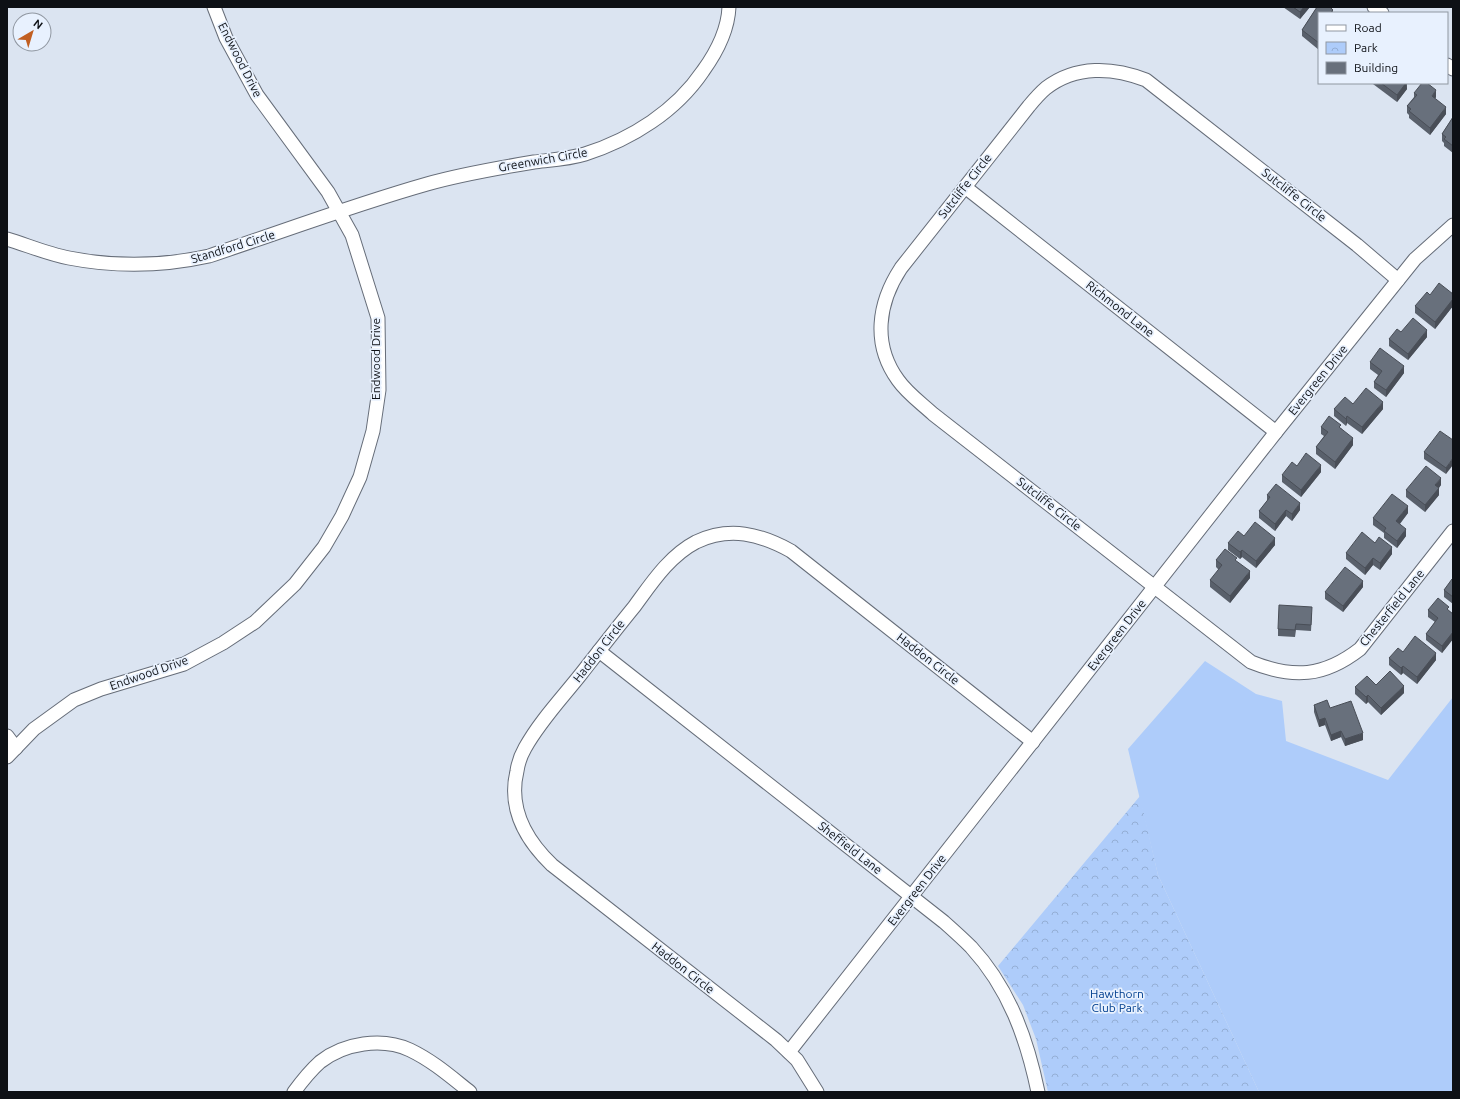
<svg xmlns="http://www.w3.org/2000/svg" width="1460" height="1099" font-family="Ubuntu,sans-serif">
  <defs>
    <pattern id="park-crowns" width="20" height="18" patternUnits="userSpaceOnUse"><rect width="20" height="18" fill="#aeccfa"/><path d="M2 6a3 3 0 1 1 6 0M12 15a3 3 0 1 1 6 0" fill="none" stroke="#94aed5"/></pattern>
  </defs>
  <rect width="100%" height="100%" fill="#dbe4f1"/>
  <path fill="#aeccfa" d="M1205,661L1256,694L1282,701L1286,741L1388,780L1453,697V1092H1259L1158,875L1128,749Z"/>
  <path fill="url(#park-crowns)" d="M1140,796L1158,875L1259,1092H1048L1036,1039L1023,1005L998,966Z"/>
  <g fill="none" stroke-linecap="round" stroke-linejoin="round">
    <g stroke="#666d79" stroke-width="15">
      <g id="minor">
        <path d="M1374,7L1382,13"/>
        <path d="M1447,65L1453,69"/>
        <path d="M965,187L1276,432"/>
        <path d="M7,239C27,245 48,254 69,258C115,267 164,266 209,256C281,232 353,205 427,184C462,174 498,168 534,162C551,160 569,159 585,154C632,139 676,111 703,71C716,53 728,30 729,7"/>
        <path d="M1398,280L1357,245L1146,80C1113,67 1076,65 1046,88C1040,93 1034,100 1029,106L901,268C878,303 872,344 898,380C907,393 921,403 933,414L1251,662C1293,679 1324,677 1360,649L1453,531"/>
        <path d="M599,651L944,922C953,930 962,938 971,947C1009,988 1027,1039 1038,1092"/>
        <path d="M7,736L16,748"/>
        <path d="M7,757L34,729L74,700L101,689L184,664L223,643L255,622L295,584L324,547L342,516L360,477L373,431L379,390L378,318L352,235L328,192L257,95L226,38L214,7"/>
        <path d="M789,1052L1276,432L1415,259L1453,225"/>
        <path d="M294,1092C302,1081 310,1071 320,1062C344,1043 382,1037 410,1050C433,1061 451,1077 470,1092"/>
        <path d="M817,1092L797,1060L776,1040L552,865C526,840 508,808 517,771C518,764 521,755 525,748C540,721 562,698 581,674C599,651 616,629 634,607C651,584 669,556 696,542C730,526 760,534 791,551L1033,742"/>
      </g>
    </g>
    <use href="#minor" stroke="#fff" stroke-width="13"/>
  </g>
  <g fill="#59606b">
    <path d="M1283,7H1310L1300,19Z"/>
    <path d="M1317,7H1330L1333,10V13H1319V50L1302,36V30Z"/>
    <path d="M1373,83H1407V89L1397,102L1373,84Z"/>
    <path d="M1414,93L1436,97L1435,99L1446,114L1430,135L1409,118V115L1407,113V106L1414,97Z"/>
    <path d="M1453,117V153L1444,146V143L1442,141V134Z"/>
    <path d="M1453,294V306L1435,329L1415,313V306L1430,295Z"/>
    <path d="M1401,332L1427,337L1408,360L1389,346V339Z"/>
    <path d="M1370,362L1404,373L1386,397L1374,388V382L1378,375L1370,369Z"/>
    <path d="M1353,404L1383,409L1362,434L1347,423L1346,426L1334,416V409Z"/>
    <path d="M1321,427L1341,428L1353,445L1335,469L1316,454V447L1324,436L1321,434Z"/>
    <path d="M1453,440L1446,474L1424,459V452Z"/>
    <path d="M1297,466L1321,472L1301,497L1282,482V475Z"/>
    <path d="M1441,485L1439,488V495L1425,512L1406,497V490Z"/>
    <path d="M1267,495L1300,510L1292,521L1286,516L1275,531L1259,518V511L1267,501Z"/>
    <path d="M1408,513L1400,524L1406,536L1397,548L1384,538V533L1373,525V518Z"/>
    <path d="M1244,536L1275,545L1256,568L1242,557L1240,559L1228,550V543Z"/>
    <path d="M1375,543L1392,554L1380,570L1373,565L1365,575L1346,559V553Z"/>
    <path d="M1216,560L1237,562L1250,578L1230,603L1210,587V580L1219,570L1216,567Z"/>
    <path d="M1453,579V604L1444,597V590Z"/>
    <path d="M1363,587L1343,612L1325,599V592Z"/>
    <path d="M1428,610L1449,611L1453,614V639L1442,653L1426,640V634L1435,622L1428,617Z"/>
    <path d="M1312,613L1311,631L1296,630L1295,637L1278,636V629Z"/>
    <path d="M1403,652L1436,660L1417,684L1403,673L1401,675L1389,665V658Z"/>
    <path d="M1376,685L1404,693L1381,715L1368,702L1366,704L1355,694V687Z"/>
    <path d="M1314,705L1330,708L1363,740L1345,746L1341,737L1331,741L1325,725L1319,727L1314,712Z"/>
  </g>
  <g fill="#494e57">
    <path d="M1304,7H1310L1300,19V12Z"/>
    <path d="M1406,83L1407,89L1397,102V95Z"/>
    <path d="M1436,90V97L1432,103V96Z"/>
    <path d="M1446,107V114L1430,135V128Z"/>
    <path d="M1453,299V306L1435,329V322Z"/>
    <path d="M1427,330V337L1408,360V354Z"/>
    <path d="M1404,366V373L1386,397V390Z"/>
    <path d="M1383,402V409L1362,434V427Z"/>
    <path d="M1347,416V423L1346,426V419Z"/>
    <path d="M1353,438V445L1335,469V462Z"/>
    <path d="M1453,458V465L1446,474V468Z"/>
    <path d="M1321,465V472L1301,497V490Z"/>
    <path d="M1441,478V485L1435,492V485Z"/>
    <path d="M1439,488V495L1425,512V505Z"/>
    <path d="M1300,503V510L1292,521V514Z"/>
    <path d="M1408,506V513L1396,528V521Z"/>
    <path d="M1286,510V516L1275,531V524Z"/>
    <path d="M1406,529V536L1397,548V541Z"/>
    <path d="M1275,538V545L1256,568V561Z"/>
    <path d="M1392,547V554L1380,570V563Z"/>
    <path d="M1242,550V557L1240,559V552Z"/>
    <path d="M1373,558V565L1365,575V568Z"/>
    <path d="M1250,571V578L1230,603V596Z"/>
    <path d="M1363,581V587L1343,612V606Z"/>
    <path d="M1453,632V639L1442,653V646Z"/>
    <path d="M1436,653V660L1417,684V677Z"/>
    <path d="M1403,666V673L1401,675V668Z"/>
    <path d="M1404,686V693L1381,715V708Z"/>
    <path d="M1368,695V702L1366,704V697Z"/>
    <path d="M1325,718V725L1319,727V720Z"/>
    <path d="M1341,731V737L1331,741V735Z"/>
    <path d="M1363,733V740L1345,746V739Z"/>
  </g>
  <g fill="#68707c" stroke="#494e57">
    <path d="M1293,7H1304L1300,12Z"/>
    <path d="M1317,7H1330L1333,10L1330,13H1319V43L1302,30Z"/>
    <path d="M1381,83H1406L1397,95Z"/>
    <path d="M1422,83H1427L1436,90L1432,96L1446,107L1430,128L1409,111L1411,109L1407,106L1417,95L1414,93Z"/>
    <path d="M1453,117V146L1444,139L1446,137L1442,134Z"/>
    <path d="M1439,283L1453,294V299L1435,322L1415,306L1427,292L1430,295Z"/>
    <path d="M1413,318L1427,330L1408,354L1389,339L1397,329L1401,332Z"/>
    <path d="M1380,348L1404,366L1386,390L1374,382L1382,371L1370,362Z"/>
    <path d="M1366,388L1383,402L1362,427L1347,416L1346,419L1334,409L1345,397L1353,404Z"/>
    <path d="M1329,416L1341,425L1339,427L1353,438L1335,462L1316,447L1328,432L1321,427Z"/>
    <path d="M1440,431L1453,440V458L1446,468L1424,452Z"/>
    <path d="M1306,453L1321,465L1301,490L1282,475L1292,462L1297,466Z"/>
    <path d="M1426,466L1441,478L1435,485L1439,488L1425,505L1406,490Z"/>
    <path d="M1276,484L1300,503L1292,514L1286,510L1275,524L1259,511L1270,497L1267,495Z"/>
    <path d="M1392,494L1408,506L1396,521L1406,529L1397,541L1384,531L1386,528L1373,518Z"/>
    <path d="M1255,522L1275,538L1256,561L1242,550L1240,552L1228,543L1238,531L1244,536Z"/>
    <path d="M1362,532L1375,543L1379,537L1392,547L1380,563L1373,558L1365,568L1346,553Z"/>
    <path d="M1225,549L1237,558L1235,560L1250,571L1230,596L1210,580L1222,565L1216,560Z"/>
    <path d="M1345,567L1363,581L1343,606L1325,592Z"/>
    <path d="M1452,579H1453V597L1444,590Z"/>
    <path d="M1438,598L1449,607L1447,609L1453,614V632L1442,646L1426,634L1438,618L1428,610Z"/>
    <path d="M1279,605L1312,607L1311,625L1296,624L1295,630L1278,629Z"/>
    <path d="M1415,636L1436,653L1417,677L1403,666L1401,668L1389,658L1398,648L1403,652Z"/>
    <path d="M1390,671L1404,686L1381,708L1368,695L1366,697L1355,687L1367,676L1376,685Z"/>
    <path d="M1327,700L1330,708L1351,701L1363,733L1345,739L1341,731L1331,735L1325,718L1319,720L1314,705Z"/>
  </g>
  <g text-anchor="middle" stroke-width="3.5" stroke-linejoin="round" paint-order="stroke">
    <g font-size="12" fill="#0d1015" stroke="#e8f1fe">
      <text transform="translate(240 60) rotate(63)" y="4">Endwood Drive</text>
      <text transform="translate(543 160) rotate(-10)" y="4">Greenwich Circle</text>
      <text transform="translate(965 186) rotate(-52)" y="4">Sutcliffe Circle</text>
      <text transform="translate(1294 195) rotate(38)" y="4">Sutcliffe Circle</text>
      <text transform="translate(233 247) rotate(-17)" y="4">Standford Circle</text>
      <text transform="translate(1120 309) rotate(38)" y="4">Richmond Lane</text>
      <text transform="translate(376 359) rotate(-90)" y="4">Endwood Drive</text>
      <text transform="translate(1318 380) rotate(-51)" y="4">Evergreen Drive</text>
      <text transform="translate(1049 504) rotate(38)" y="4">Sutcliffe Circle</text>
      <text transform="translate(1392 608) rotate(-51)" y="4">Chesterfield Lane</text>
      <text transform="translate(1117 635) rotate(-52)" y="4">Evergreen Drive</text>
      <text transform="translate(599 651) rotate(-52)" y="4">Haddon Circle</text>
      <text transform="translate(928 659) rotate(38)" y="4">Haddon Circle</text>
      <text transform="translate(149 673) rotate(-19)" y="4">Endwood Drive</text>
      <text transform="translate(850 848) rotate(38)" y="4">Sheffield Lane</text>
      <text transform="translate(917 890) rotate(-52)" y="4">Evergreen Drive</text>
      <text transform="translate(683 968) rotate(38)" y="4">Haddon Circle</text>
    </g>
    <g font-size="12" fill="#013f8f" stroke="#e8f1fe">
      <text x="1117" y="998">Hawthorn<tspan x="1117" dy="14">Club Park</tspan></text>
    </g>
  </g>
  <rect width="1460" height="1099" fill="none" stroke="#0d1015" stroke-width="16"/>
  <rect x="1318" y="12" width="130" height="72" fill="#e8f1fe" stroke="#9097a1"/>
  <rect x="1326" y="25" width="20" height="6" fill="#ffffff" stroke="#9097a1"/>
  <text x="1354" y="32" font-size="12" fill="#0d1015">Road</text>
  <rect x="1326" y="42" width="20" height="12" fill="url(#park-crowns)" stroke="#9097a1"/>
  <text x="1354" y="52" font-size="12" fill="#0d1015">Park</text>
  <rect x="1326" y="62" width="20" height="12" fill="#68707c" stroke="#9097a1"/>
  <text x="1354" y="72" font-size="12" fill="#0d1015">Building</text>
  <g transform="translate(32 32) rotate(38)"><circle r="19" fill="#e8f1fe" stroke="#9097a1"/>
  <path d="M0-3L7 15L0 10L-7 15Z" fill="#c15f22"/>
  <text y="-6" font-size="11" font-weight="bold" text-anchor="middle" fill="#0d1015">N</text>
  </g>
</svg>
